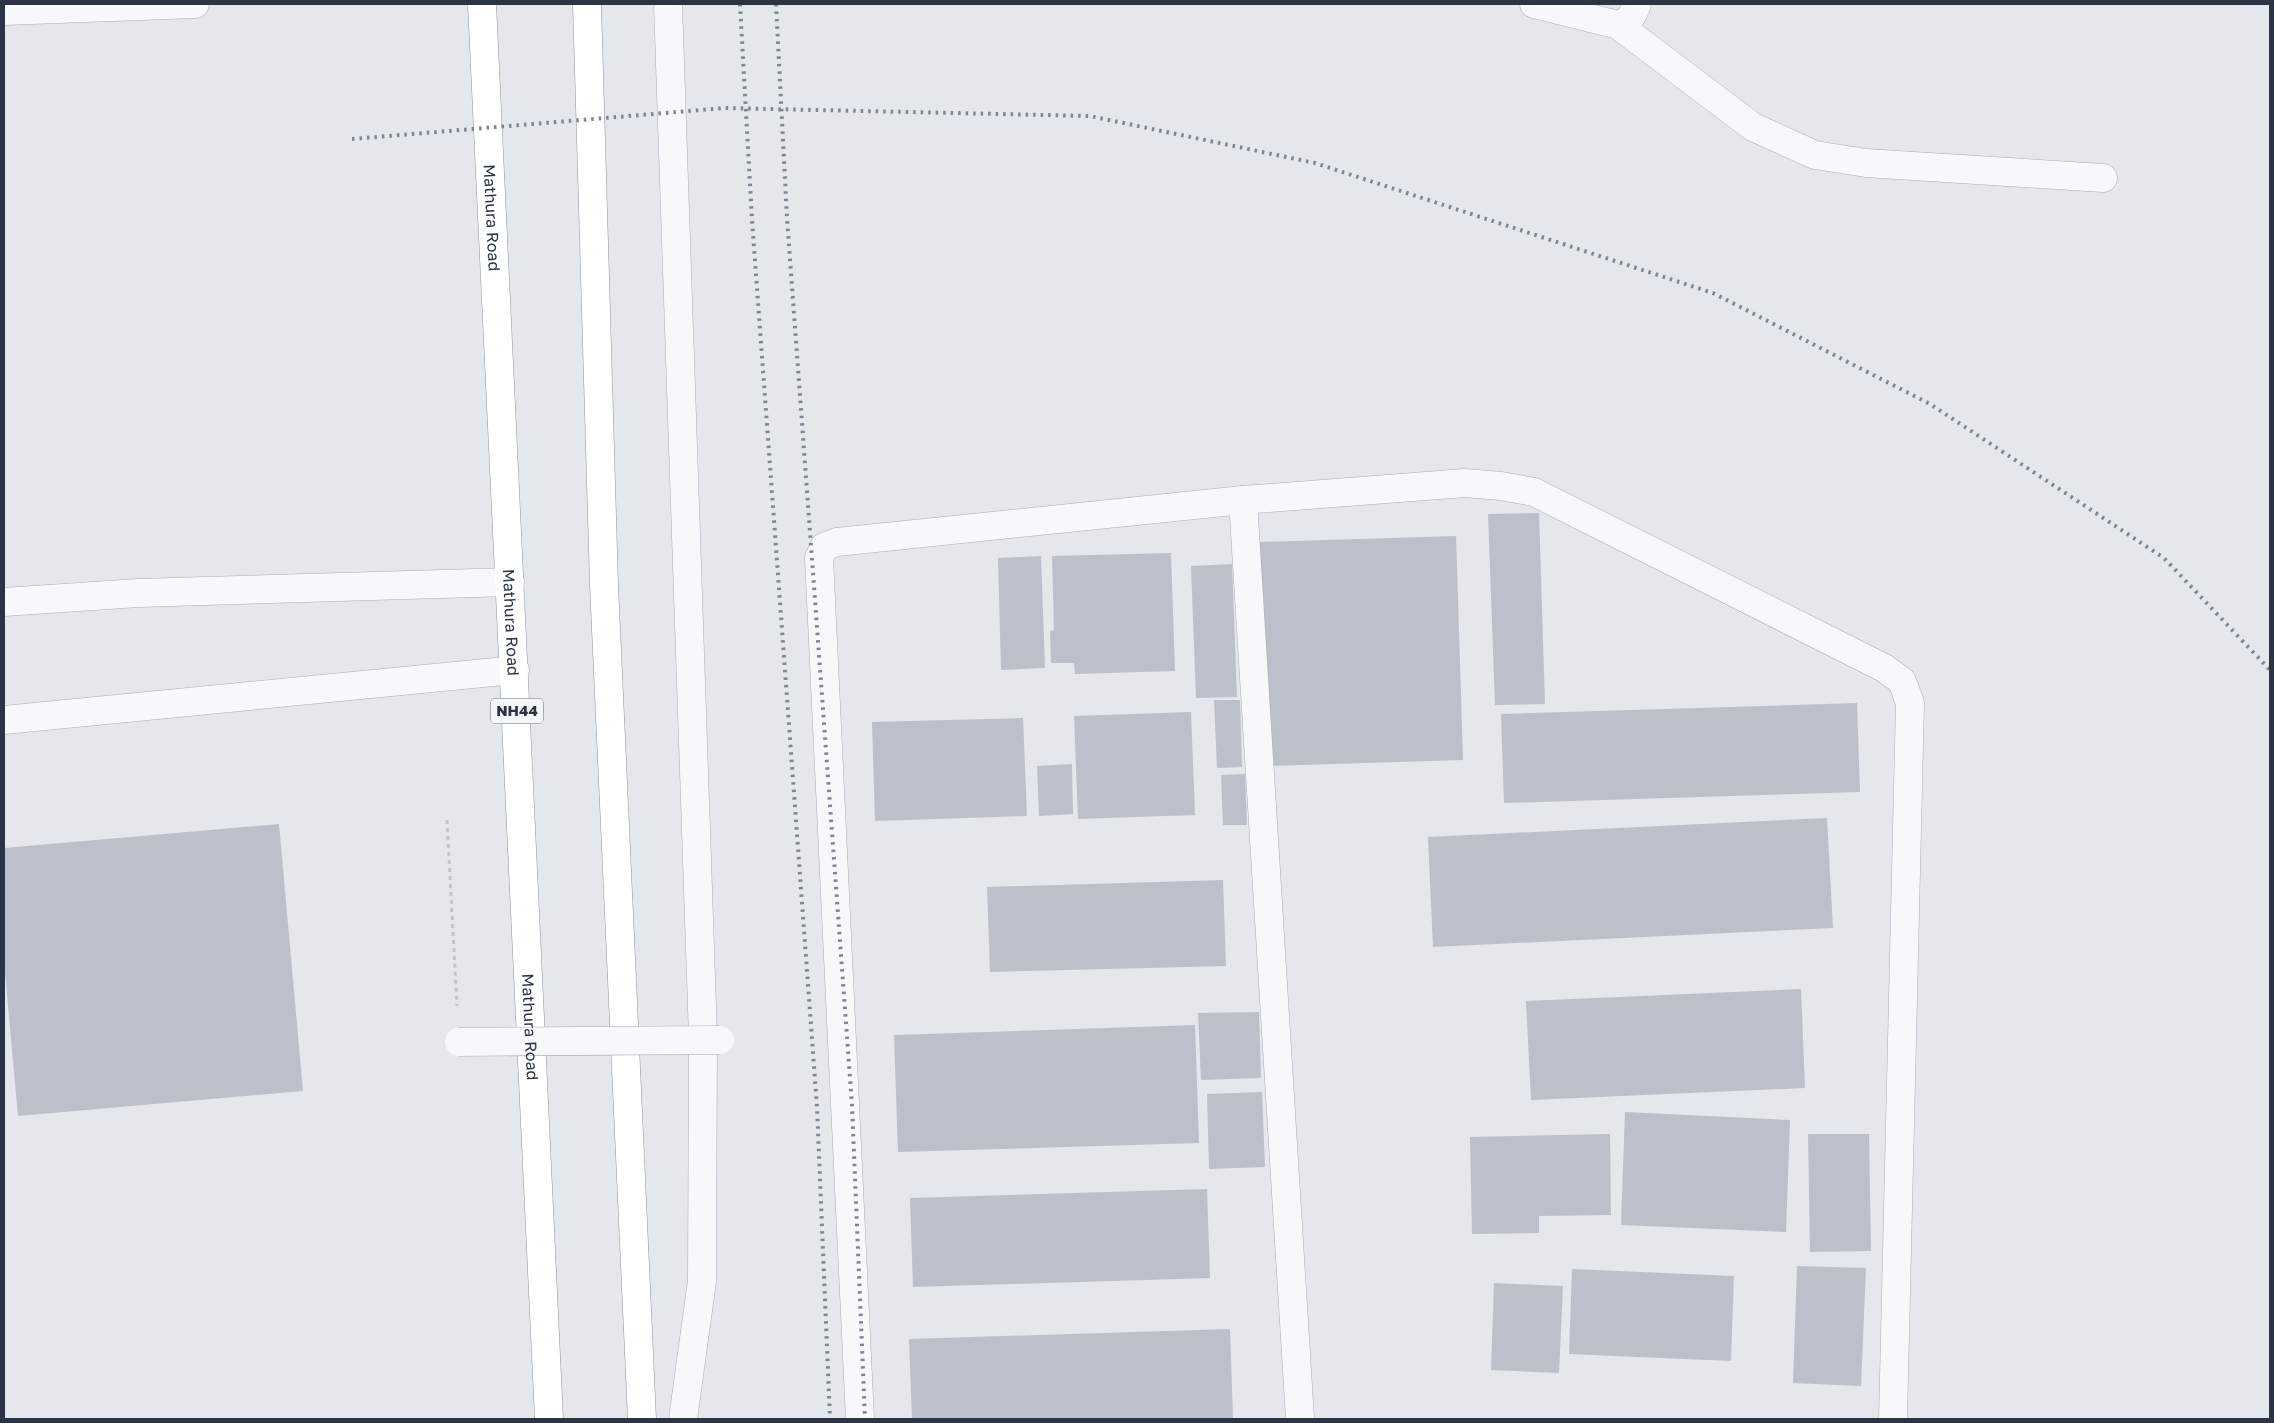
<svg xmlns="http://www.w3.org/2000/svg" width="2274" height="1423" font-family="'Golos Text',sans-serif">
  <rect width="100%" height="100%" fill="#e4e7ec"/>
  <g fill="#bbc0ca">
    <path d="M1539,513L1545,704L1495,705L1488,514Z"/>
    <path d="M1456,536L1463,760L1267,766L1259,542Z"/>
    <path d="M1171,553L1175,671L1075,674L1074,663H1051L1050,631L1054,630L1052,556Z"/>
    <path d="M1041,556L1045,668L1001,670L998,558Z"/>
    <path d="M1232,564L1237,697L1196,698L1191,566Z"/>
    <path d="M1214,700H1240L1242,767L1217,768Z"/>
    <path d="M1857,703L1860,792L1504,803L1501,714Z"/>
    <path d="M1191,712L1195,815L1078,819L1074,716Z"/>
    <path d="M1023,718L1027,816L875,821L872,722Z"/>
    <path d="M1072,764L1073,814L1039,816L1037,766Z"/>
    <path d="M1245,774L1247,825H1223L1221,775Z"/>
    <path d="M1827,818L1833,928L1433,947L1428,837Z"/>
    <path d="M279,824L303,1091L18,1116L4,961V848Z"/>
    <path d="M1223,880L1226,966L990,972L987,887Z"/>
    <path d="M1801,989L1805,1088L1531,1100L1526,1001Z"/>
    <path d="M1259,1012L1261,1078L1201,1080L1198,1013Z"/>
    <path d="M1195,1025L1199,1143L898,1152L894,1035Z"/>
    <path d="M1262,1092L1265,1167L1209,1169L1207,1094Z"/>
    <path d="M1625,1112L1790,1120L1786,1232L1621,1225Z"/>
    <path d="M1610,1134L1611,1215L1539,1216V1233L1472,1234L1470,1137Z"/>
    <path d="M1808,1134H1869L1871,1251L1810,1252Z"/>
    <path d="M1207,1189L1210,1278L913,1287L910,1198Z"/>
    <path d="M1797,1266L1866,1268L1861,1386L1793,1383Z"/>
    <path d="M1572,1269L1734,1276L1731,1361L1569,1354Z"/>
    <path d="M1494,1283L1563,1286L1559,1373L1491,1370Z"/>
    <path d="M1230,1329L1233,1419H912L909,1339Z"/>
  </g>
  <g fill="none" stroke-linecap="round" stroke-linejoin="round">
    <g stroke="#a9aeb7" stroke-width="29">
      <g id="minor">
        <path d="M668,4L703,1037L702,1281L683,1419"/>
        <path d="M1534,4L1618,25C1630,20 1633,16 1637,4"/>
        <path d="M4,11L195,4"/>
        <path d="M1618,25L1753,127L1815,155L1866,163L2103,178"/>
        <path d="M1243,500L1300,1419"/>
        <path d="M4,602L138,593L510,582"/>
        <path d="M4,720L515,670"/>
        <path d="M860,1419L819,558L824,547L837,542L1243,500L1465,483L1501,486L1534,492L1884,668L1902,681L1910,703L1893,1419"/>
      </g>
    </g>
    <g stroke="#8b94a3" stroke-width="29">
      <g id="highway">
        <path id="s1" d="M482,4L549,1419"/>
        <path d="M587,4L604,585L642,1419"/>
      </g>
    </g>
    <path stroke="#c2c5cb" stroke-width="3" stroke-dasharray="4 4" stroke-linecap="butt" d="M447,820L457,1006"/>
    <use href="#minor" stroke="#f7f8fa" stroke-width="28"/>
    <use href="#highway" stroke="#fff" stroke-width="28"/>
    <g stroke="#7d8696" stroke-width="4" stroke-dasharray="2.5 5" stroke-linecap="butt">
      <path d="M740,4L752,220L817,1107L830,1419"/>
      <path d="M776,4L787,218L852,1105L865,1419"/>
      <path d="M352,139L725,108L1090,116L1315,163L1713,293L1930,404L2164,558L2270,670"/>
    </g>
    <g stroke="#a9aeb7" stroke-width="29" stroke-linecap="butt">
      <path id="minor-bridge" d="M459,1042L720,1040"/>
    </g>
    <use href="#minor-bridge" stroke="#f7f8fa" stroke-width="28"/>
  </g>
  <g text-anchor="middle" stroke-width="4" stroke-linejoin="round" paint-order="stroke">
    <rect fill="#f4f6f9" stroke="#676e7b" stroke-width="1" x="491" y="698.5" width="52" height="25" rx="4"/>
    <g font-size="15" font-weight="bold" fill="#2b3445">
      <text x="517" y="716">NH44</text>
    </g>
    <g font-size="16" fill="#2b3445" stroke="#f4f6f9">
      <text dy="6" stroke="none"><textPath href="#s1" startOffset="214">Mathura Road</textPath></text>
      <text dy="6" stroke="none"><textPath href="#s1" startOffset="619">Mathura Road</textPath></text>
      <text dy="6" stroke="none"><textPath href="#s1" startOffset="1024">Mathura Road</textPath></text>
    </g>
  </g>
  <rect width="2274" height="1423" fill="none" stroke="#2b3445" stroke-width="10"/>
</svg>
